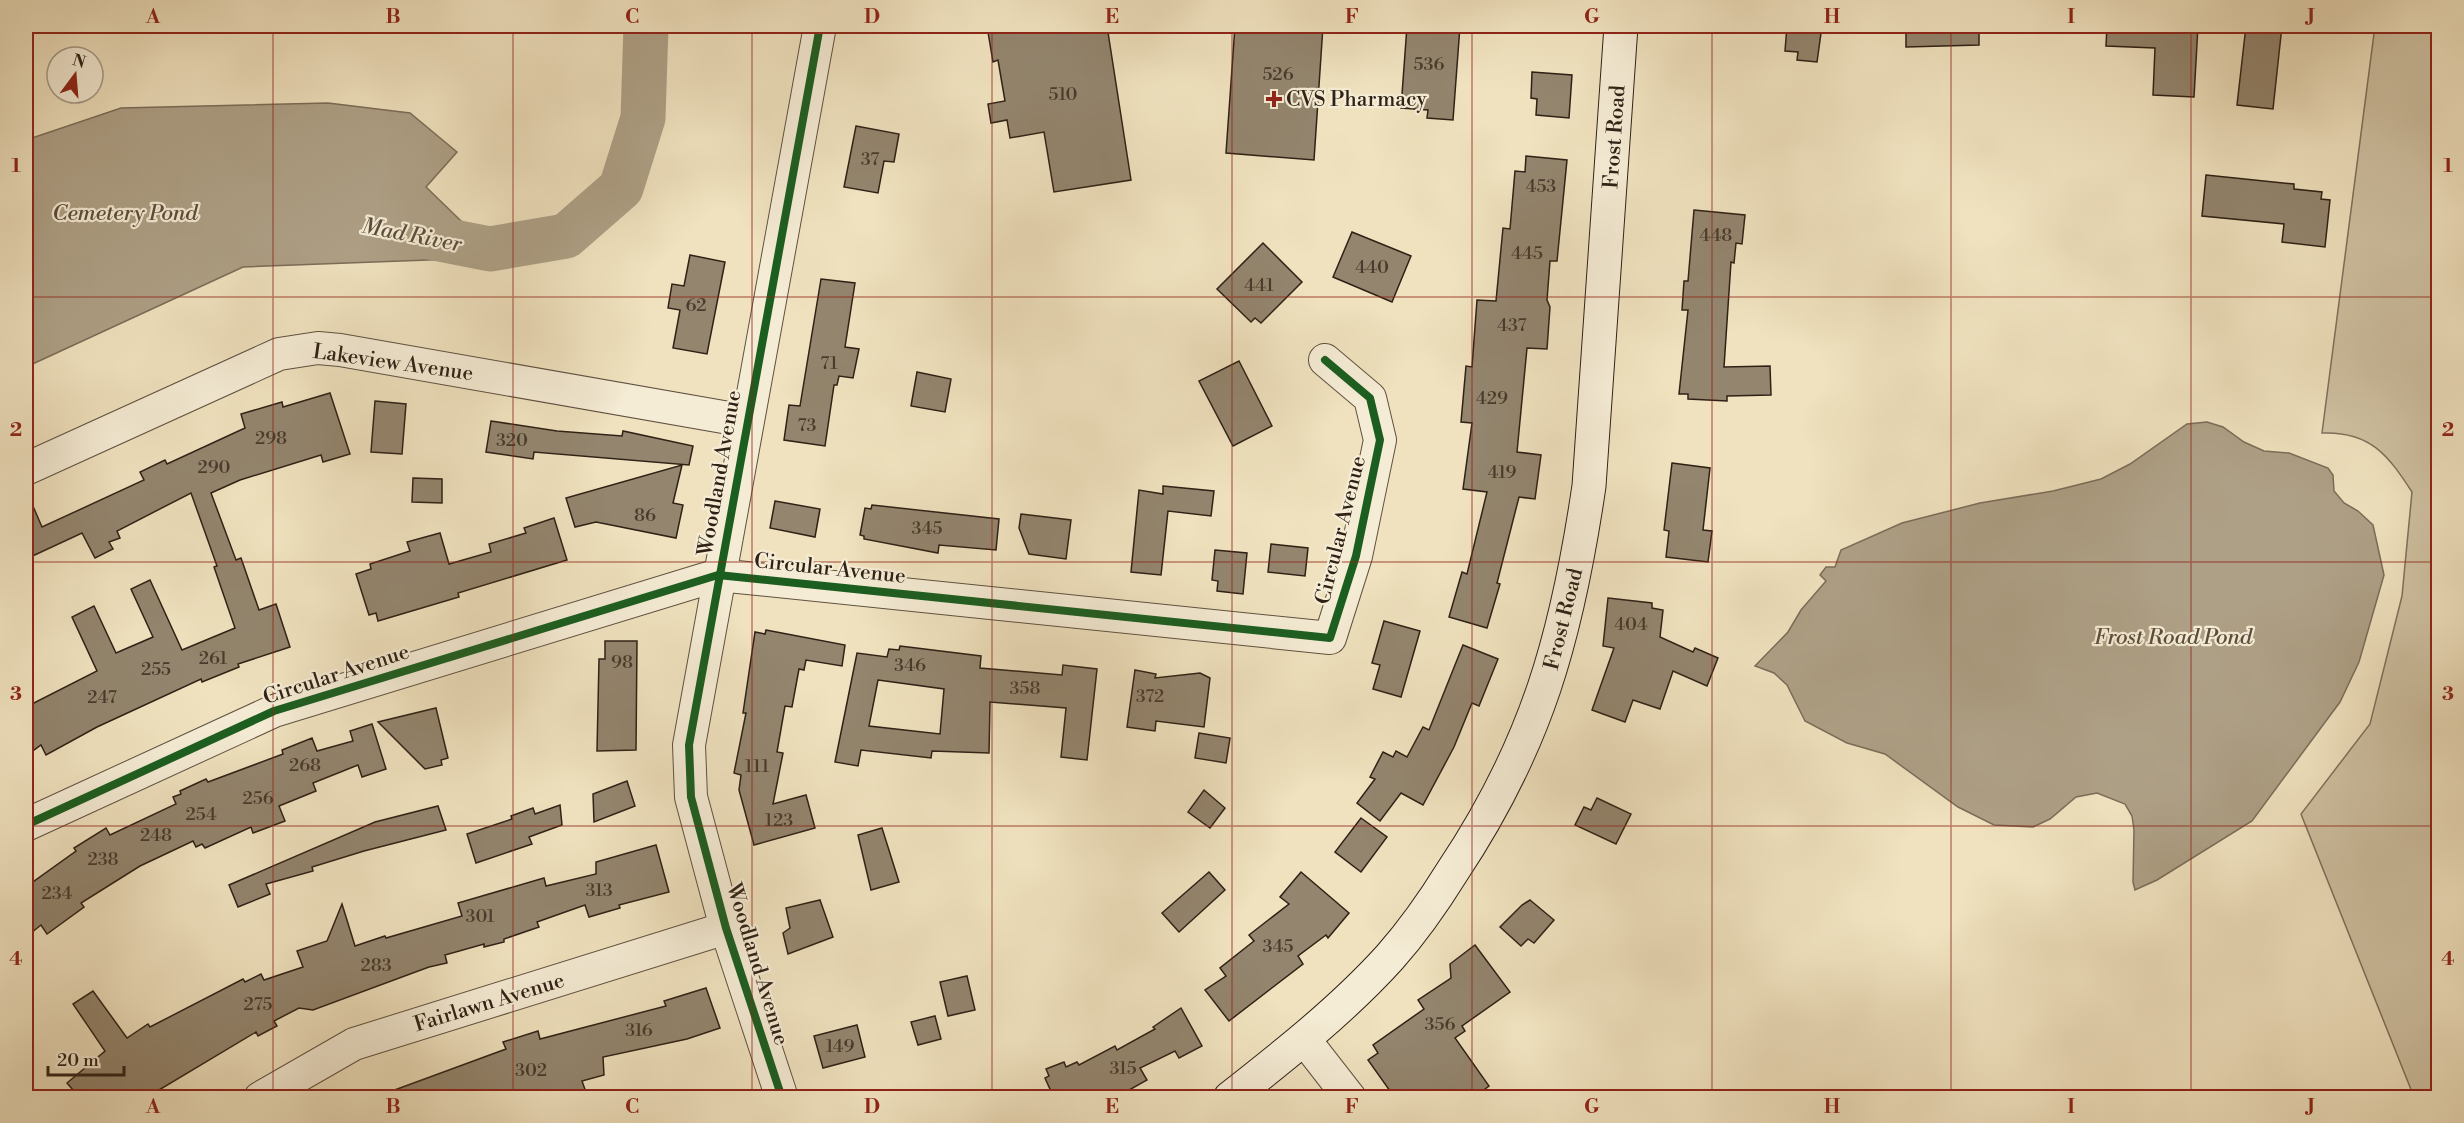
<svg xmlns="http://www.w3.org/2000/svg" width="2464" height="1123" font-family="'Libre Bodoni',serif">
  <rect width="100%" height="100%" fill="#f0e2bf"/>
  <filter id="stains"><feTurbulence type="fractalNoise" baseFrequency=".00333" numOctaves="4"/><feColorMatrix values="0 0 0 0 .2 0 0 0 0 .09 0 0 0 0 .02 0 0 0 .5 -.17"/></filter>
  <radialGradient id="worn" r=".72"><stop offset=".6" stop-color="#630" stop-opacity="0"/><stop offset="1" stop-color="#630" stop-opacity=".3"/></radialGradient>
  <path fill="#cfc1a2" stroke="#7f715c" stroke-width="1.5" d="M2375,26H2438V1097H2414L2301,814L2370,724L2402,596L2412,492C2388,455 2370,431 2322,433Z"/>
  <g fill="#aea086" stroke="#7b6d59" stroke-width="1.5">
    <path d="M328,103L410,113L457,152L426,187L490,249L481,258L243,267L26,367V140L121,108Z"/>
    <path d="M2207,422L2223,427L2244,442L2264,451L2289,453L2328,468L2333,475L2334,491L2344,503L2358,511L2373,525L2384,575L2359,662L2340,702L2252,821L2157,880L2135,890L2133,882L2134,830L2132,816L2125,804L2097,793L2076,797L2050,819L2033,827L1994,825L1958,807L1885,754L1847,743L1805,721L1787,685L1774,673L1755,666L1788,632L1801,610L1826,581L1820,575L1826,567H1835L1841,550L1902,523L1980,503L2053,491L2101,479L2130,464L2187,424Z"/>
  </g>
  <g fill="none" stroke-linecap="round" stroke-linejoin="round">
    <path stroke="#aea086" stroke-width="45" d="M429,237L490,249L566,236L621,188L643,118L646,26"/>
  </g>
  <g fill="#93856e" stroke="#2f2116" stroke-width="1.5" fill-rule="evenodd">
    <path d="M987,26H1107L1131,180L1054,192L1044,132L1010,138L1007,120L991,123L988,104L1005,101L998,60L993,62Z"/>
    <path d="M1235,26H1323L1314,160L1226,153Z"/>
    <path d="M1407,26H1460L1453,120L1427,118L1428,110L1401,108Z"/>
    <path d="M1787,26H1822L1817,62L1797,60L1798,52L1785,51Z"/>
    <path d="M1906,26H1979V45L1906,47Z"/>
    <path d="M2107,26H2198L2194,97L2153,95L2155,48L2106,46Z"/>
    <path d="M2246,26H2282L2273,109L2237,105Z"/>
    <path d="M1532,72L1572,75L1569,118L1536,115L1537,99L1531,98Z"/>
    <path d="M856,126L899,134L894,162L884,161L878,193L844,187Z"/>
    <path d="M1526,156L1567,160L1557,261H1550L1547,300L1550,307L1547,349L1527,348L1517,452L1541,455L1535,499L1519,497L1497,583L1500,584L1487,628L1449,617L1462,572L1467,574L1487,492L1463,489L1472,423L1461,422L1466,366L1472,367L1477,300L1496,301L1503,228L1510,229L1515,171L1525,172Z"/>
    <path d="M2206,175L2294,184V189L2322,192L2321,199L2330,200L2325,247L2282,242L2284,224L2202,216Z"/>
    <path d="M1694,210L1745,215L1742,244L1736,243L1734,263L1731,262L1724,367L1770,366L1771,395L1727,396V401L1688,399V394H1679L1688,310H1682L1684,281H1688Z"/>
    <path d="M1352,232L1411,256L1392,302L1333,277Z"/>
    <path d="M1263,243L1302,282L1261,323L1255,318L1251,322L1217,289Z"/>
    <path d="M690,255L725,262L707,354L673,348L680,310L668,308L672,284L684,286Z"/>
    <path d="M821,279L855,283L845,347L859,349L853,378L839,376L837,385H834L825,446L784,440L789,405L800,406Z"/>
    <path d="M1239,361L1272,426L1233,446L1199,381Z"/>
    <path d="M917,372L951,379L945,412L911,406Z"/>
    <path d="M330,393L350,454L323,462L321,455L240,480L211,493L236,560L241,558L259,610L276,604L290,647L238,664L239,667L202,682L201,679L97,727L46,755L41,745L26,756V707L97,671L72,617L94,606L116,653L153,637L131,589L150,580L182,650L235,628L214,567L217,566L191,493L117,531L120,538L109,542L113,549L95,558L82,533L26,559V490L42,527L144,480L140,472L165,460L167,464L245,428L241,414L282,402L283,407Z"/>
    <path d="M375,401L406,404L402,454L371,452Z"/>
    <path d="M491,421L557,431L622,436L623,431L693,446L689,465L534,452L533,459L486,452Z"/>
    <path d="M1672,463L1710,468L1703,530L1712,531L1708,562L1666,557L1669,531L1664,530Z"/>
    <path d="M682,465L673,503L683,505L676,538L596,522L575,527L566,498Z"/>
    <path d="M413,478L442,479V503L412,502Z"/>
    <path d="M1163,486L1214,491L1211,516L1168,511L1161,575L1131,572L1139,490L1163,494Z"/>
    <path d="M775,501L820,509L815,537L770,528Z"/>
    <path d="M872,505L999,519L996,550L939,545L938,553L864,539V536L860,535L865,508L871,509Z"/>
    <path d="M1021,514L1071,520L1066,559L1029,554L1019,528Z"/>
    <path d="M554,518L567,560L458,593L459,597L378,621L376,613L369,615L356,574L371,569L370,564L410,551L407,542L440,533L449,564L491,552L489,544L526,533L524,528Z"/>
    <path d="M1271,544L1308,548L1305,576L1268,572Z"/>
    <path d="M1215,550L1247,553L1243,594L1217,591L1218,581L1212,580Z"/>
    <path d="M1608,598L1652,603V608L1663,610L1660,637L1693,652L1695,648L1718,658L1707,686L1673,671L1660,709L1633,700L1625,722L1592,710L1614,648L1603,646Z"/>
    <path d="M1384,621L1420,631L1401,697L1373,689L1380,665L1372,663Z"/>
    <path d="M766,630L845,645L842,666L806,660L804,670L799,669L792,707L785,706L777,752L783,753L773,804L806,795L815,828L754,845L739,790L741,775L734,773L746,713H743L755,632L765,634Z"/>
    <path d="M605,641H637L636,750L597,751L599,659H605Z"/>
    <path d="M1463,645L1498,659L1479,706L1472,703L1454,747L1423,805L1401,793L1380,821L1357,803L1375,779L1370,777L1383,752L1393,757L1396,751L1407,757L1423,727L1429,730Z"/>
    <path d="M900,646L981,656L980,668L1062,675L1063,665L1097,669L1087,760L1061,757L1066,708L990,702L989,753L932,751L931,758L861,750L858,766L835,762L857,653L887,657L889,649L899,650ZM878,680L944,689L940,734L869,726Z"/>
    <path d="M1135,670L1156,674L1155,678L1200,673L1210,678L1204,727L1156,721L1155,731L1127,727Z"/>
    <path d="M436,708L448,758L441,760L442,765L425,769L378,722Z"/>
    <path d="M372,724L386,769L362,777L358,765L313,783L316,791L279,806L285,821L253,833L251,827L205,848L202,844L196,847L193,841L140,866L81,903L84,907L47,934L41,925L26,937V887L76,851L74,848L106,828L110,835L176,804L173,797L181,794L180,791L206,779L208,782L283,754L282,750L312,738L317,751L353,741L350,731Z"/>
    <path d="M1199,733L1230,738L1226,763L1195,758Z"/>
    <path d="M627,781L635,806L594,822L593,794Z"/>
    <path d="M1204,790L1225,808L1210,828L1188,812Z"/>
    <path d="M1597,798L1631,814L1616,844L1575,825L1584,807L1591,810Z"/>
    <path d="M560,805L562,825L529,837L532,844L476,863L467,834L512,819L511,816L533,808L535,814Z"/>
    <path d="M438,806L446,830L364,851L312,867L313,871L266,884L270,894L238,907L229,885L375,822Z"/>
    <path d="M1361,818L1387,837L1361,872L1335,852Z"/>
    <path d="M882,828L899,882L871,890L858,835Z"/>
    <path d="M656,845L669,892L619,905L620,908L589,917L585,905L537,922L539,927L504,939V942L484,947V944L445,955L447,963L429,967L313,1010L299,1008L274,1021L277,1026L258,1036L256,1032L159,1090L114,1098H80L67,1083L105,1051L73,1004L93,991L127,1038L148,1024L150,1027L243,979L245,982L261,974L264,980L303,967L297,951L327,941L342,904L355,946L385,936L386,938L462,916L458,903L544,878L546,886L596,874V862Z"/>
    <path d="M1209,872L1225,890L1179,932L1162,913Z"/>
    <path d="M1301,872L1349,913L1328,938L1326,935L1298,956L1303,964L1229,1021L1205,990L1226,976L1220,968L1254,941L1249,935L1289,904L1280,897Z"/>
    <path d="M820,900L833,937L788,954L783,933L790,928L786,908Z"/>
    <path d="M1530,900L1554,920L1534,943L1528,939L1521,946L1500,927L1522,905Z"/>
    <path d="M1475,945L1510,992L1462,1026L1465,1031L1455,1038L1489,1086L1473,1098H1395L1368,1060L1378,1053L1373,1045L1424,1009L1418,1000L1451,978L1450,964Z"/>
    <path d="M967,976L975,1010L948,1016L940,982Z"/>
    <path d="M706,988L720,1028L687,1039L603,1057L604,1075L582,1081L588,1098H382L381,1095L506,1049L503,1042L538,1031L540,1039L666,1006L664,1001Z"/>
    <path d="M1181,1008L1202,1046L1179,1058L1175,1051L1140,1068L1147,1080L1115,1098H1054L1045,1078L1049,1076L1046,1069L1064,1062L1066,1067L1077,1062L1079,1065L1115,1046L1117,1050L1155,1029L1153,1027Z"/>
    <path d="M935,1016L941,1039L918,1045L911,1022Z"/>
    <path d="M857,1025L865,1057L823,1068L814,1036Z"/>
  </g>
  <g fill="none" stroke-linecap="round" stroke-linejoin="round">
    <g stroke="#5f5140" stroke-width="34">
      <g id="street">
        <path d="M26,469L279,354L318,348L340,350L746,421"/>
        <path d="M26,825L274,711L718,575L1330,638L1356,556L1380,440L1370,398L1325,360"/>
        <path d="M1304,1039L1350,1098"/>
        <path d="M260,1098L354,1044L726,928"/>
        <path d="M782,1098L726,928L691,797L689,745L820,26"/>
      </g>
    </g>
    <g stroke="#2f2116" stroke-width="35">
      <path id="secondary" d="M1230,1098C1286,1054 1343,1009 1390,957C1413,931 1434,901 1452,872C1537,745 1567,636 1589,486L1621,26"/>
    </g>
    <use href="#street" stroke="#f5ecd5" stroke-width="32"/>
    <use href="#secondary" stroke="#f5ecd5" stroke-width="33"/>
    <g stroke="#f5ecd5" stroke-width="11">
      <g id="cycleway">
        <path d="M26,825L274,711L718,575L1330,638L1356,556L1380,440L1370,398L1325,360"/>
        <path d="M782,1098L726,928L691,797L689,745L820,26"/>
      </g>
    </g>
    <use href="#cycleway" stroke="#1b5e20" stroke-width="8"/>
  </g>
  <path fill="none" stroke="#8f2418" stroke-width="1.5" stroke-opacity="0.55" d="M273,26V1098M513,26V1098M752,26V1098M992,26V1098M1232,26V1098M1472,26V1098M1712,26V1098M1951,26V1098M2191,26V1098M26,297H2438M26,562H2438M26,826H2438"/>
  <path fill="#8f2418" stroke="#f5ecd5" stroke-width="2" d="M1271 90h6v6h6v6h-6v6h-6v-6h-6v-6h6z"/>
  <g text-anchor="middle" stroke-width="4.5" stroke-linejoin="round" paint-order="stroke">
    <g font-size="18" fill="#483a2c">
      <text x="1429" y="70">536</text>
      <text x="1278" y="80">526</text>
      <text x="1063" y="100">510</text>
      <text x="870" y="165">37</text>
      <text x="1541" y="192">453</text>
      <text x="1716" y="241">448</text>
      <text x="1527" y="259">445</text>
      <text x="1372" y="273">440</text>
      <text x="1259" y="291">441</text>
      <text x="696" y="311">62</text>
      <text x="1512" y="331">437</text>
      <text x="829" y="369">71</text>
      <text x="1492" y="404">429</text>
      <text x="807" y="431">73</text>
      <text x="271" y="444">298</text>
      <text x="512" y="446">320</text>
      <text x="214" y="473">290</text>
      <text x="1502" y="478">419</text>
      <text x="645" y="521">86</text>
      <text x="927" y="534">345</text>
      <text x="1631" y="630">404</text>
      <text x="213" y="664">261</text>
      <text x="622" y="668">98</text>
      <text x="910" y="671">346</text>
      <text x="156" y="675">255</text>
      <text x="1025" y="694">358</text>
      <text x="1150" y="702">372</text>
      <text x="102" y="703">247</text>
      <text x="305" y="771">268</text>
      <text x="757" y="772">111</text>
      <text x="258" y="804">256</text>
      <text x="201" y="820">254</text>
      <text x="779" y="826">123</text>
      <text x="156" y="841">248</text>
      <text x="103" y="865">238</text>
      <text x="599" y="896">313</text>
      <text x="57" y="899">234</text>
      <text x="480" y="922">301</text>
      <text x="1278" y="952">345</text>
      <text x="376" y="971">283</text>
      <text x="258" y="1010">275</text>
      <text x="1440" y="1030">356</text>
      <text x="639" y="1036">316</text>
      <text x="840" y="1052">149</text>
      <text x="1123" y="1074">315</text>
      <text x="531" y="1076">302</text>
    </g>
    <g font-size="21" fill="#2f2116" stroke="#f5ecd5" text-anchor="start">
      <text x="1286" y="106">CVS Pharmacy</text>
    </g>
    <g font-size="21" fill="#2f2116" stroke="#f5ecd5">
      <text transform="translate(1614 137) rotate(-86)" y="7">Frost Road</text>
      <text transform="translate(393 362) rotate(8)" y="7">Lakeview Avenue</text>
      <text transform="translate(719 473) rotate(-80)" y="7">Woodland Avenue</text>
      <text transform="translate(1340 530) rotate(-76)" y="7">Circular Avenue</text>
      <text transform="translate(830 568) rotate(6)" y="7">Circular Avenue</text>
      <text transform="translate(1563 619) rotate(-76)" y="7">Frost Road</text>
      <text transform="translate(336 674) rotate(-18)" y="7">Circular Avenue</text>
      <text transform="translate(758 964) rotate(73)" y="7">Woodland Avenue</text>
      <text transform="translate(489 1002) rotate(-17)" y="7">Fairlawn Avenue</text>
    </g>
    <g font-size="22" font-style="italic" fill="#5b4d3d" stroke="#f5ecd5">
      <text x="125" y="220">Cemetery Pond</text>
      <text transform="translate(412 234) rotate(11)" y="8">Mad River</text>
      <text x="2173" y="644">Frost Road Pond</text>
    </g>
  </g>
  <rect width="2464" height="1123" fill="none" stroke="#f0e2bf" stroke-width="66"/>
  <g transform="translate(75 75) rotate(16)"><circle r="28" fill="#f5ecd5" stroke="#a69b89" stroke-width="1.5"/>
  <path d="M0-4.5L10 22L0 15L-10 22Z" fill="#8f2418"/>
  <text y="-9" font-size="16" font-weight="bold" text-anchor="middle" fill="#2f2116">N</text>
  </g>
  <path d="M48 1066v9h76v-9" fill="none" stroke="#2f2116" stroke-width="3"/>
  <text x="57" y="1066" font-size="18" fill="#2f2116" stroke="#f5ecd5" stroke-width="4.5" paint-order="stroke">20 m</text>
  <rect x="33" y="33" width="2398" height="1057" fill="none" stroke="#8f2418" stroke-width="2"/>
  <g font-size="20" text-anchor="middle" font-weight="bold" fill="#8f2418">
    <text x="153" y="23">A</text>
    <text x="393" y="23">B</text>
    <text x="632" y="23">C</text>
    <text x="872" y="23">D</text>
    <text x="1112" y="23">E</text>
    <text x="1352" y="23">F</text>
    <text x="1592" y="23">G</text>
    <text x="1832" y="23">H</text>
    <text x="2071" y="23">I</text>
    <text x="2311" y="23">J</text>
    <text x="16" y="172">1</text>
    <text x="2448" y="172">1</text>
    <text x="16" y="436">2</text>
    <text x="2448" y="436">2</text>
    <text x="16" y="700">3</text>
    <text x="2448" y="700">3</text>
    <text x="16" y="965">4</text>
    <text x="2448" y="965">4</text>
    <text x="153" y="1113">A</text>
    <text x="393" y="1113">B</text>
    <text x="632" y="1113">C</text>
    <text x="872" y="1113">D</text>
    <text x="1112" y="1113">E</text>
    <text x="1352" y="1113">F</text>
    <text x="1592" y="1113">G</text>
    <text x="1832" y="1113">H</text>
    <text x="2071" y="1113">I</text>
    <text x="2311" y="1113">J</text>
  </g>
  <rect width="100%" height="100%" filter="url(#stains)"/>
  <rect width="100%" height="100%" fill="url(#worn)"/>
</svg>
